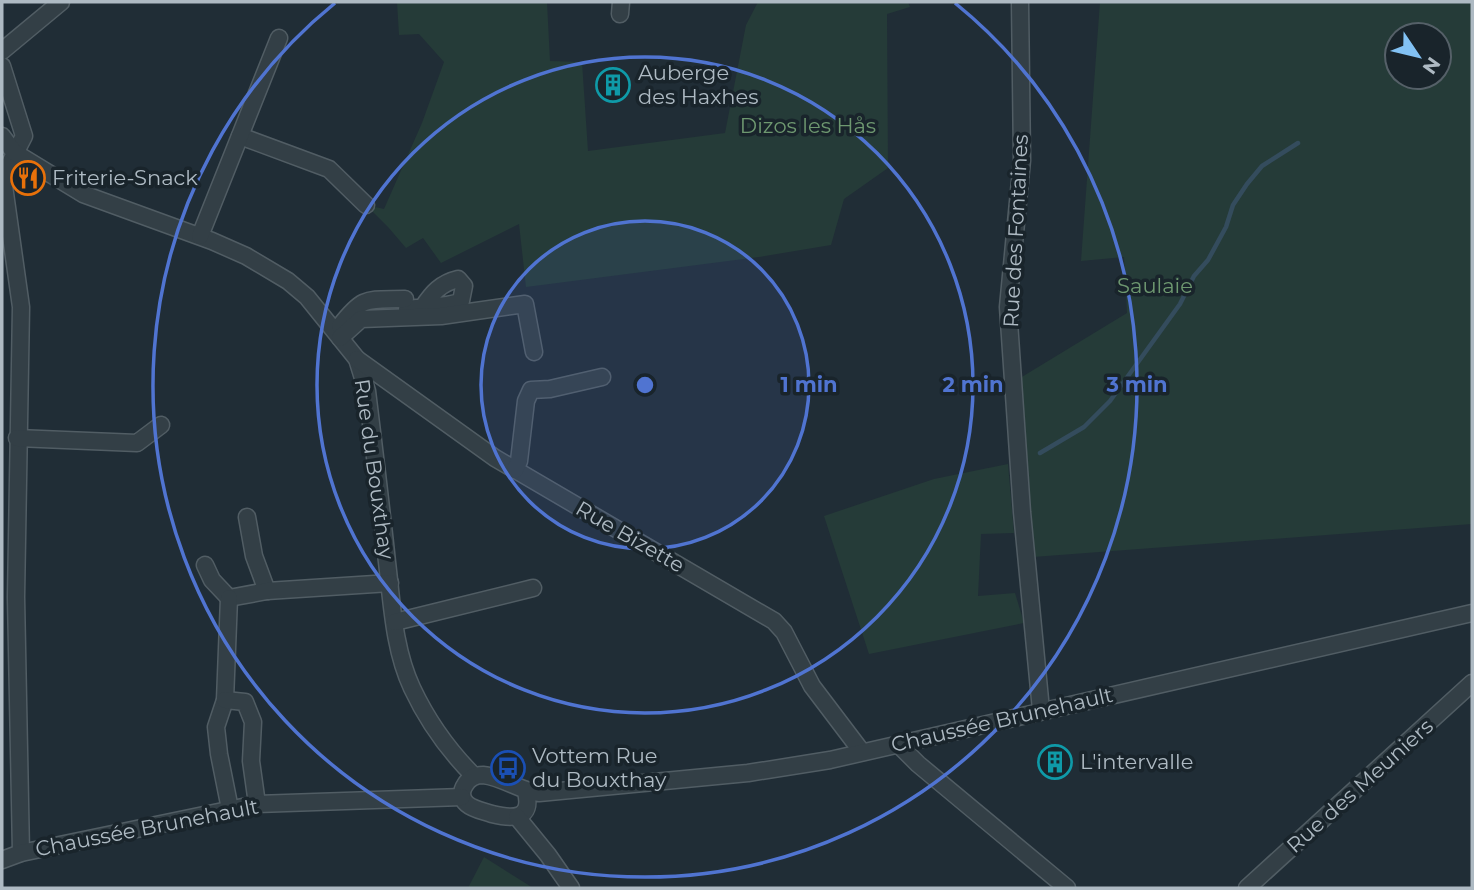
<svg xmlns="http://www.w3.org/2000/svg" width="1474" height="890" font-family="Montserrat,sans-serif">
  <rect width="100%" height="100%" fill="#202d36"/>
  <g fill="#253b38" fill-rule="evenodd">
    <path d="M397,2H547L550,61L582,62L588,151L725,133L746,25L758,2H908L910,7L887,14L888,168L844,199L831,245L759,257L526,287L519,224L441,263L423,238L406,248L388,227L366,205L384,209L422,123L444,62L419,34L399,35Z"/>
    <path d="M1042,2H1472V524L1033,557L1015,381L1127,313L1124,257L1081,261L1100,2ZM1397,35H1439V77H1397Z"/>
    <path d="M1008,464L1014,533L981,534L978,596L1015,593L1024,623L869,654L824,516L934,479Z"/>
    <path d="M484,857L530,886L532,888H468Z"/>
  </g>
  <g fill="none" stroke-linecap="round" stroke-linejoin="round">
    <path stroke="#344c5d" stroke-width="4.5" d="M1040,453L1084,427L1110,401L1180,304L1194,276L1208,260L1226,227L1233,205L1247,184L1262,166L1298,143"/>
    <g stroke="#515d64" stroke-width="19">
      <g id="minor">
        <path d="M1020,2L1022,160L1008,307L1022,512L1041,710"/>
        <path d="M620,14L621,2"/>
        <path d="M2,51L61,2"/>
        <path d="M2,66L24,136L4,175V186L21,307L16,597L21,853"/>
        <path d="M2,136L14,152L83,194L212,241L246,256L288,281L307,297L357,359L367,391C374,448 381,505 387,562C392,604 394,650 412,688C427,720 449,751 474,776"/>
        <path d="M240,136L329,169L366,205"/>
        <path d="M200,236L279,38"/>
        <path d="M407,309H409C426,306 447,308 461,301L464,286L458,279C441,283 432,293 423,307"/>
        <path d="M340,326C364,295 367,300 405,299"/>
        <path d="M340,338L361,319L441,316L525,304L534,352"/>
        <path d="M357,359L495,458L774,621L784,632L812,686L862,752"/>
        <path d="M17,438L137,443L161,425"/>
        <path d="M515,470L519,461L526,401L531,390L550,389L602,377"/>
        <path d="M247,517L254,556L267,591"/>
        <path d="M205,565L212,580L229,598L267,591L390,583"/>
        <path d="M229,598L225,700L216,727L219,754L230,809"/>
        <path d="M395,622L533,588"/>
        <path d="M225,700L245,702L253,722L251,761L257,804"/>
        <path d="M899,745L918,764L1067,888"/>
        <path d="M526,792C533,820 512,819 492,814C484,811 474,810 467,804C461,799 461,791 465,785C469,778 475,775 483,775C503,777 522,792 539,793L748,773L830,760L1472,613"/>
        <path d="M517,817L548,855L571,888"/>
        <path d="M2,860L21,853L257,804L462,797"/>
        <path d="M1247,888L1472,683"/>
      </g>
    </g>
    <use href="#minor" stroke="#333f46" stroke-width="16"/>
  </g>
  <circle cx="645" cy="385" r="164" fill="#5074d1" fill-opacity=".12"/>
  <g fill="none" stroke="#5074d1" stroke-width="3.5">
    <circle cx="645" cy="385" r="164"/>
    <circle cx="645" cy="385" r="328"/>
    <path d="M955 3A492 492 0 1 1 335 3"/>
  </g>
  <defs>
    <g id="building-ring" transform="scale(1.75)"><circle r="9.5" fill="#19242b" stroke="#0f9aa8" stroke-width="1.5"/><path d="M-4-6H4V6H1V3H-1V6H-4ZM-2.5-4.3h1.7v1.8h-1.7ZM.8-4.3h1.7v1.8H.8ZM-2.5-1h1.7V.8h-1.7ZM.8-1h1.7V.8H.8Z" fill="#0f9aa8"/></g>
    <g id="restaurant-ring" transform="scale(1.75)"><circle r="9.5" fill="#19242b" stroke="#e8710a" stroke-width="1.5"/><path d="M-5-6h1v4h1v-4h1v4h1v-4h1v5L-1.5 .5V6h-2V.5L-5-1ZM5-6V6H3V1.5H1.5Q1.5-4 5-6Z" fill="#e8710a"/></g>
    <g id="bus-ring" transform="scale(1.75)"><circle r="9.5" fill="#19242b" stroke="#1a4fb4" stroke-width="1.5"/><path d="M-5-6H5V4H4V6H2V4H-2V6H-4V4H-5ZM-3.5-4V0h7V-4ZM-3.5 1.2v1.5H-2V1.2ZM2 1.2v1.5H3.5V1.2Z" fill="#1a4fb4"/></g>
  </defs>
  <g fill-rule="evenodd">
    <use href="#building-ring" x="613" y="85"/>
    <use href="#restaurant-ring" x="28" y="178"/>
    <use href="#building-ring" x="1055" y="762"/>
    <use href="#bus-ring" x="508" y="768"/>
  </g>
  <g text-anchor="middle" stroke-width="7" stroke-linejoin="round" paint-order="stroke">
    <g font-size="21" fill="#aebac3" stroke="#19242b" text-anchor="start">
      <text x="638" y="80">Auberge<tspan x="638" dy="24">des Haxhes</tspan></text>
      <text x="52" y="185">Friterie-Snack</text>
      <text x="532" y="763">Vottem Rue<tspan x="532" dy="24">du Bouxthay</tspan></text>
      <text x="1080" y="769">L'intervalle</text>
    </g>
    <g font-size="21" fill="#6e9870" stroke="#19242b">
      <text x="808" y="133">Dizos les Hås</text>
      <text x="1155" y="293">Saulaie</text>
    </g>
    <g font-size="21" fill="#aebac3" stroke="#19242b">
      <text transform="translate(1016 231) rotate(-87)" y="7">Rue des Fontaines</text>
      <text transform="translate(374 469) rotate(82)" y="7">Rue du Bouxthay</text>
      <text transform="translate(630 537) rotate(30)" y="7">Rue Bizette</text>
      <text transform="translate(1002 720) rotate(-13)" y="7">Chaussée Brunehault</text>
      <text transform="translate(1360 786) rotate(-42)" y="7">Rue des Meuniers</text>
      <text transform="translate(147 828) rotate(-11)" y="7">Chaussée Brunehault</text>
    </g>
  </g>
  <circle cx="645" cy="385" r="10" fill="#5074d1" stroke="#19242b" stroke-width="3.5"/>
  <g font-size="21" text-anchor="middle" font-weight="bold" fill="#5074d1" stroke="#19242b" stroke-width="7" stroke-linejoin="round" paint-order="stroke">
    <text x="809" y="392">1 min</text>
    <text x="973" y="392">2 min</text>
    <text x="1137" y="392">3 min</text>
  </g>
  <rect width="1474" height="890" fill="none" stroke="#aebac3" stroke-width="7"/>
  <g transform="translate(1418 56) rotate(125)"><circle r="33" fill="#19242b" stroke="#556068" stroke-width="2"/>
  <path d="M0-5L12 26L0 18L-12 26Z" fill="#82c2f4"/>
  <text y="-10" font-size="19" font-weight="bold" text-anchor="middle" fill="#aebac3">N</text>
  </g>
</svg>
